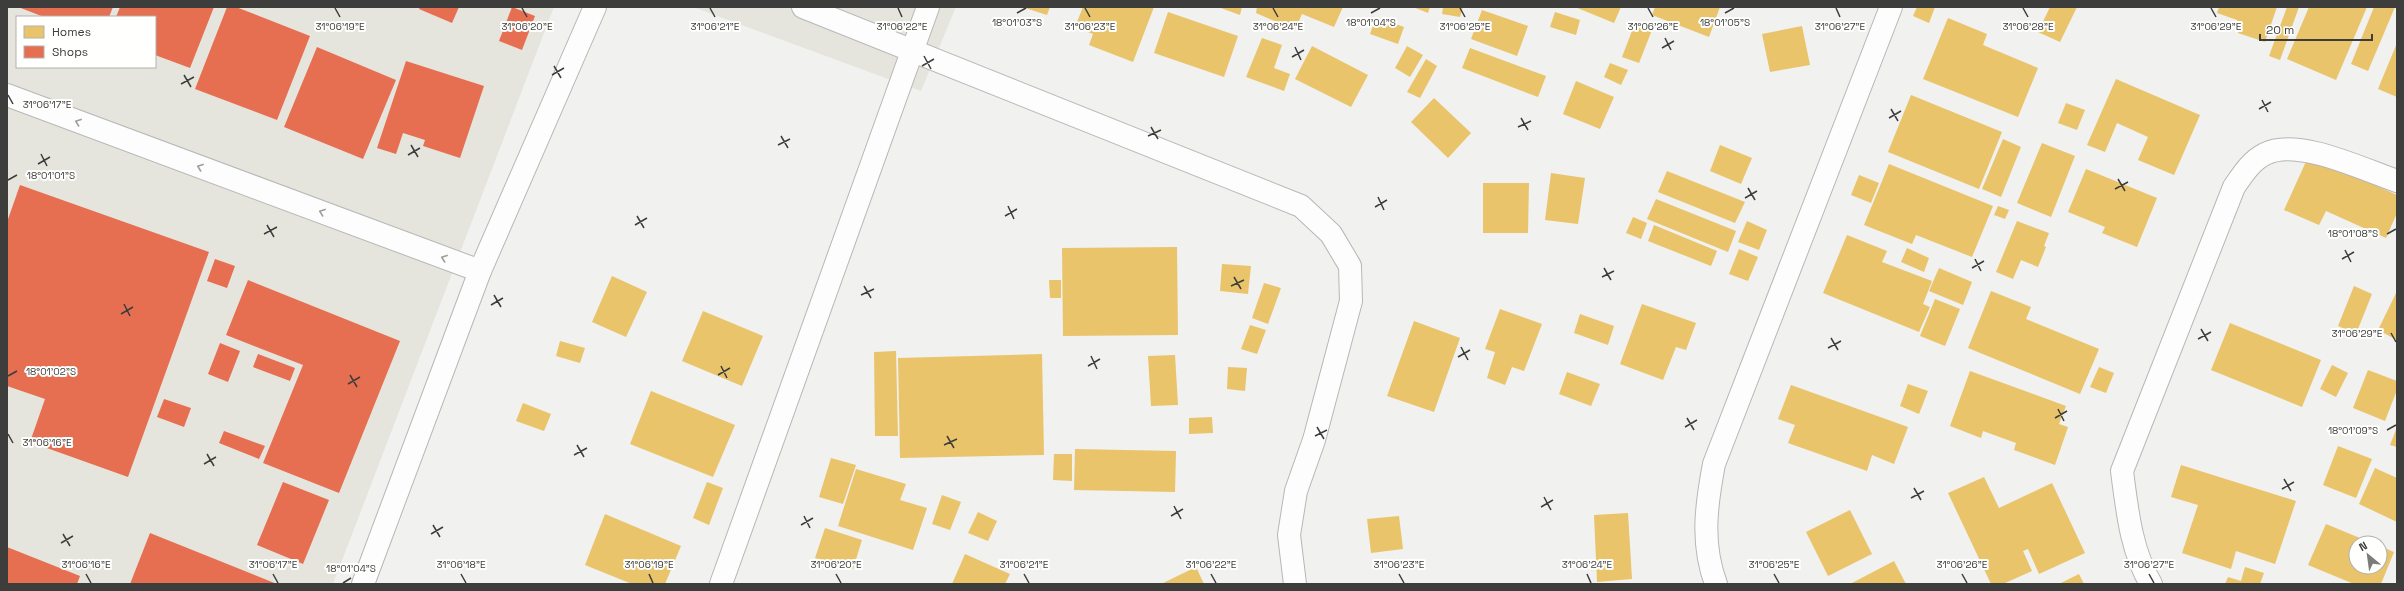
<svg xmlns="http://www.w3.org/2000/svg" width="2404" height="591" font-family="'Space Grotesk',sans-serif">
  <rect width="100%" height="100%" fill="#f1f1f0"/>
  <g fill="#e5e5de" fill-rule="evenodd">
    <path d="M7,7H554L333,584H7ZM17,17H155V67H17Z"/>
    <path d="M693,7H956L921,91Z"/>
  </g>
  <g fill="#e9c46a">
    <path d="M1022,7H1050L1047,15Z"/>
    <path d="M1083,7H1154L1133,62L1089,45L1093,34L1075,27Z"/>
    <path d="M1218,7H1242L1240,15Z"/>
    <path d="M1257,7H1343L1334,27L1302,14L1295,30L1256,13Z"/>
    <path d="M1413,7H1430L1428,13Z"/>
    <path d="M1443,7H1463L1460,17L1442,14Z"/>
    <path d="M1575,7H1621L1614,23Z"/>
    <path d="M1655,7H1720L1709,37L1652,15Z"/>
    <path d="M1917,7H1935L1929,23L1913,16Z"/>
    <path d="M2050,7H2077L2060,42L2038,32Z"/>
    <path d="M2219,7H2277L2265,42L2238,33L2237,20L2217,13Z"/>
    <path d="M2287,7H2299L2280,60L2269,56Z"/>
    <path d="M2309,7H2367L2336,80L2287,59Z"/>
    <path d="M2374,7H2395L2368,71L2351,64Z"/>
    <path d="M1482,10L1528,26L1517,56L1471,39Z"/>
    <path d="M1168,12L1238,36L1224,77L1154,53Z"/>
    <path d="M1555,12L1580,20L1576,35L1550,27Z"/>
    <path d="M1376,17L1404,27L1398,44L1370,34Z"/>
    <path d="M1948,18L1987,34L1983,45L2038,68L2018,117L1923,79Z"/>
    <path d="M1635,23L1652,30L1639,63L1622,57Z"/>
    <path d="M1802,26L1810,65L1770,72L1762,34Z"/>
    <path d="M1262,38L1282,45L1274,68L1290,74L1284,91L1246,77Z"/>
    <path d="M2397,43V97L2378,89Z"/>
    <path d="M1312,46L1368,75L1351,107L1295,79Z"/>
    <path d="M1407,46L1423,55L1410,77L1395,68Z"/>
    <path d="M1470,48L1546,76L1538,97L1462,68Z"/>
    <path d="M1426,59L1437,66L1420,98L1407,92Z"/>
    <path d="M1610,63L1628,70L1621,85L1604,77Z"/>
    <path d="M2116,79L2200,115L2174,175L2138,160L2148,137L2117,123L2105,152L2087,145Z"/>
    <path d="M1576,81L1614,97L1600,129L1563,114Z"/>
    <path d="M1911,95L2002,132L1979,189L1888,152Z"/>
    <path d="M1434,98L1471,133L1448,158L1411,122Z"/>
    <path d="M2066,103L2085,110L2077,130L2058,123Z"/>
    <path d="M2003,139L2021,147L2001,197L1982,189Z"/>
    <path d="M2042,143L2075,156L2051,217L2017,203Z"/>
    <path d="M1720,145L1752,158L1741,184L1710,171Z"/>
    <path d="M2309,155L2397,195V213L2386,238L2326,211L2319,225L2284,210Z"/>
    <path d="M1889,164L1993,206L1972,257L1916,235L1912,244L1864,225Z"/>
    <path d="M2086,169L2157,198L2137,247L2102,233L2105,227L2068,212Z"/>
    <path d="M1667,171L1745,202L1735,223L1658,192Z"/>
    <path d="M1551,173L1585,178L1578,224L1545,220Z"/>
    <path d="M1859,175L1879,183L1871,203L1851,195Z"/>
    <path d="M1483,183H1529L1528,233H1483Z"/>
    <path d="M1656,199L1736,231L1728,252L1647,219Z"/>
    <path d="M1998,206L2009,210L2005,219L1994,215Z"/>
    <path d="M1633,217L1647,223L1641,239L1626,233Z"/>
    <path d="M1747,221L1767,230L1759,250L1738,242Z"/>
    <path d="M2017,221L2049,233L2044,246L2046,247L2038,267L2021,260L2013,279L1996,272Z"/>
    <path d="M1654,225L1717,251L1711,266L1648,241Z"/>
    <path d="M1847,235L1887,251L1882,262L1932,281L1923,304L1930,307L1919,332L1823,293Z"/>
    <path d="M1177,247L1178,335L1063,336L1062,248Z"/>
    <path d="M1907,248L1929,258L1924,272L1901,262Z"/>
    <path d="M1739,249L1758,257L1748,281L1729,274Z"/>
    <path d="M1222,264L1251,266L1248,294L1220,291Z"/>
    <path d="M1939,268L1972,282L1963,305L1929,291Z"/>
    <path d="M612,276L647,292L626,337L592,322Z"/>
    <path d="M1049,280H1061V298H1050Z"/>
    <path d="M1264,283L1281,288L1268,324L1252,318Z"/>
    <path d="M2354,286L2372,294L2356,334L2338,326Z"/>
    <path d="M1991,291L2031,307L2026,319L2099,349L2080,394L1968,348Z"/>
    <path d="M2397,291V340L2378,330Z"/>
    <path d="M1935,299L1960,309L1945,346L1920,336Z"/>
    <path d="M1642,304L1696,323L1686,350L1676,347L1663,380L1620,364Z"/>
    <path d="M1500,309L1542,324L1524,371L1512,367L1505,385L1487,378L1495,352L1485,349Z"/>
    <path d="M703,311L763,336L742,386L682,361Z"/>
    <path d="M1580,314L1614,326L1608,345L1574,333Z"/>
    <path d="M1414,321L1460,338L1434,412L1387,396Z"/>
    <path d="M2230,323L2321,360L2302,407L2211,370Z"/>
    <path d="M1250,325L1266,330L1257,354L1241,349Z"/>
    <path d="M560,341L585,348L580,363L556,356Z"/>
    <path d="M896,351L898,436H875L874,352Z"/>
    <path d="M1042,354L1044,455L900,458L898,358Z"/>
    <path d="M1175,355L1178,405L1151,406L1148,356Z"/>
    <path d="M2332,365L2348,373L2336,397L2320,389Z"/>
    <path d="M1228,367L1247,368L1245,391L1227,389Z"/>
    <path d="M2099,367L2114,373L2106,393L2090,387Z"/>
    <path d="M2368,370L2397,381V390L2385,421L2353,408Z"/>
    <path d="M1970,371L2066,406L2059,424L2068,427L2055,465L2014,450L2016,443L1983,431L1981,438L1950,426Z"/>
    <path d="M1567,372L1600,384L1591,406L1559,394Z"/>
    <path d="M1908,384L1928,391L1919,414L1900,406Z"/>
    <path d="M1791,385L1908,427L1894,464L1872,455L1867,471L1788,443L1795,425L1778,419Z"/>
    <path d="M651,391L735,425L713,477L630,444Z"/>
    <path d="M523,403L551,414L544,431L516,421Z"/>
    <path d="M1212,417L1213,433L1189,434V418Z"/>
    <path d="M2397,427V447L2390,445Z"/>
    <path d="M2338,446L2372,459L2356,498L2323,485Z"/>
    <path d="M1075,449L1176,451L1175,492L1074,490Z"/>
    <path d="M1054,454H1072V481L1053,480Z"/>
    <path d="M831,458L856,465L843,504L819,497Z"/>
    <path d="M2181,465L2296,501L2275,564L2236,551L2231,569L2182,553L2198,505L2171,497Z"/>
    <path d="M2375,468L2397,478V522L2359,504Z"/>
    <path d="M856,469L906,484L900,500L927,508L913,550L838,526Z"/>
    <path d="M1984,477L1999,508L2052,483L2085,553L2039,574L2028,549L2023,551L2032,571L2003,584H1991L1948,493Z"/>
    <path d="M707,482L723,488L709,525L693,518Z"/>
    <path d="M942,495L961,502L950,530L932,524Z"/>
    <path d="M1850,510L1872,554L1828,576L1806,532Z"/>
    <path d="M978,512L997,521L988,541L968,533Z"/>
    <path d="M1628,513L1632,579L1597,582L1594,515Z"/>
    <path d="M605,514L681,546L665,584H632L585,565Z"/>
    <path d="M1399,516L1403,549L1371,553L1367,519Z"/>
    <path d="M2326,524L2372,543H2356V567H2380V546L2394,552L2381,584H2354L2308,565Z"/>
    <path d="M825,528L862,540L853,569L815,558Z"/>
    <path d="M965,554L1010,574L1005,584H952Z"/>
    <path d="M1894,561L1906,584H1850Z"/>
    <path d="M1196,567L1204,584H1161Z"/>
    <path d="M2245,567L2264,573L2260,584H2225L2228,577L2241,581Z"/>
    <path d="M2079,574L2084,584H2059Z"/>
  </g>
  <g fill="#e76f51">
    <path d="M18,7H113L109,17H44Z"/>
    <path d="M120,7H214L190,68L155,55V17H116Z"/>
    <path d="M227,7H236L310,36L277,120L195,89Z"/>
    <path d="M420,7H459L452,23L419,9Z"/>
    <path d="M512,7L535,16L522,50L499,41Z"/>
    <path d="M317,47L396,80L363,159L284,127Z"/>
    <path d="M406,61L484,86L460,158L423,146L425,140L403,133L396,154L377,148Z"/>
    <path d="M20,185L209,252L128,477L30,442L45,399L7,386V222Z"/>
    <path d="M215,259L235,266L227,288L207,281Z"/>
    <path d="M248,280L400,341L339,493L263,463L303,365L226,335Z"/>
    <path d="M220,343L240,351L228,382L208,374Z"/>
    <path d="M258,354L295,368L290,381L253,367Z"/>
    <path d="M164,399L191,408L184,427L157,417Z"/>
    <path d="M224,431L265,446L259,459L219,443Z"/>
    <path d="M283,482L329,500L303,564L257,545Z"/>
    <path d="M150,533L277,584H130Z"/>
    <path d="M7,547L80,576L77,584H7Z"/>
  </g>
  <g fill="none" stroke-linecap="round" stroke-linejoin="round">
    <g stroke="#b7b7b6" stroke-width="24">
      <g id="street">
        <path d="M803,7L1301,206L1331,234L1350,266L1351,301L1314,440L1296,491L1289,535L1295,584"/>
        <path d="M7,95L480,271"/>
        <path d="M363,584L480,271L595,7"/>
        <path d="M721,584L928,7"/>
        <path d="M1716,584C1701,544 1706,506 1714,464L1891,7"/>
        <path d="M2151,584C2131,551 2127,509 2122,471L2234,187C2243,174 2251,161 2265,154C2297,137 2364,170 2397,181"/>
      </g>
    </g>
    <use href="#street" stroke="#fdfdfd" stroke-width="22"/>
  </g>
  <defs><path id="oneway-chevron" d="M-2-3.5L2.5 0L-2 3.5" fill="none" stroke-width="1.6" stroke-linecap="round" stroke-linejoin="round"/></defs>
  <g stroke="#9d9d9c">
    <use href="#oneway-chevron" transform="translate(78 122) rotate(-160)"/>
    <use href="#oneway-chevron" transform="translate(200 167) rotate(-160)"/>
    <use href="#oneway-chevron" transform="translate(322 212) rotate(-160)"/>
    <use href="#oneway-chevron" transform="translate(444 258) rotate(-160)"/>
  </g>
  <path fill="none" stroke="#3d3d3c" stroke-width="1.5" d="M335,8L340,17M522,8L527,17M710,8L715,17M898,8L902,17M1085,8L1090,17M1273,8L1278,17M1460,8L1465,17M1648,8L1653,17M1836,8L1840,17M2023,8L2028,17M2211,8L2216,17M1017,13L1026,8M1371,13L1380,8M1725,13L1734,8M1665,38L1671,50M1295,47L1301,60M1662,48L1674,41M924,56L931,69M1292,57L1304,50M554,66L561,78M922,66L934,59M184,75L191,87M552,75L564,68M181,84L194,77M8,95L13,104M2262,100L2268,112M1891,109L1898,121M2259,109L2271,102M1521,118L1528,130M1889,118L1901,111M1151,127L1158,139M1518,127L1531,121M781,136L788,148M1148,136L1161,130M411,145L418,157M778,145L790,139M41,154L47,166M408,155L420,148M38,164L50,157M2118,179L2125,191M8,180L17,175M1748,188L1755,200M2115,189L2128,182M1378,197L1384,210M1745,198L1757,191M1008,206L1014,219M1375,207L1387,200M637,216L644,228M1005,216L1017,209M267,225L274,237M635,225L647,218M264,234L277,227M2387,234L2396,229M2345,250L2351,262M1975,259L1981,271M2342,259L2354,252M1604,268L1611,280M1972,268L1984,261M1234,277L1241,289M1602,277L1614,271M864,286L871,298M1231,286L1244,280M494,295L501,307M861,295L874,289M124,304L130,316M491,305L503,298M121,314L133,307M2201,329L2208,341M2391,333L2396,342M1831,338L1838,350M2198,339L2211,332M1461,347L1468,360M1828,348L1841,341M1091,356L1097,369M1458,357L1470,350M721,366L727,378M1088,366L1100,359M350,375L357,387M718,375L730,368M8,376L17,371M348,384L360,377M2058,409L2064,421M1687,418L1694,430M2055,418L2067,411M1317,427L1324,439M1685,427L1697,420M2387,430L2396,425M8,434L13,443M947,436L954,448M1315,436L1327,430M577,445L584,457M944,445L957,439M207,454L214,466M574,455L587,448M204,464L216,457M2284,479L2291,491M1914,488L1921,500M2282,489L2294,482M1544,497L1551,510M1911,498L1924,491M1174,506L1181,519M1541,507L1553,500M804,516L810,528M1171,516L1183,509M433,525L440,537M801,525L813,518M63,534L70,546M431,534L443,527M61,543L73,536M86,574L91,583M273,574L278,583M461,574L466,583M649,574L653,583M836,574L841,583M1024,574L1029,583M1211,574L1216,583M1399,574L1404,583M1587,574L1591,583M1774,574L1779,583M1962,574L1967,583M2149,574L2154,583M343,583L351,578"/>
  <g font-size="10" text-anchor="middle" fill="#3d3d3c" stroke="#fffffe" stroke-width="4" stroke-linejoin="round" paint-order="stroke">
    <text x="1017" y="26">18°01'03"S</text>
    <text x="1371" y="26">18°01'04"S</text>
    <text x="1725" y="26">18°01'05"S</text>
    <text x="340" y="30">31°06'19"E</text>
    <text x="527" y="30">31°06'20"E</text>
    <text x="715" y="30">31°06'21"E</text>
    <text x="902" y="30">31°06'22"E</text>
    <text x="1090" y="30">31°06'23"E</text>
    <text x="1278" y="30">31°06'24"E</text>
    <text x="1465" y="30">31°06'25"E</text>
    <text x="1653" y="30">31°06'26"E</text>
    <text x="1840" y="30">31°06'27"E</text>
    <text x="2028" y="30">31°06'28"E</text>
    <text x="2216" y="30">31°06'29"E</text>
    <text x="47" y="108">31°06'17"E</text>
    <text x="51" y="179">18°01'01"S</text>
    <text x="2353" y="237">18°01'08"S</text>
    <text x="2357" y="337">31°06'29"E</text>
    <text x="51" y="375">18°01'02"S</text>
    <text x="2353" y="434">18°01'09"S</text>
    <text x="47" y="446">31°06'16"E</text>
    <text x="86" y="568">31°06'16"E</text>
    <text x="273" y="568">31°06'17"E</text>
    <text x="461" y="568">31°06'18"E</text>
    <text x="649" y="568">31°06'19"E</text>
    <text x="836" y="568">31°06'20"E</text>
    <text x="1024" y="568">31°06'21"E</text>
    <text x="1211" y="568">31°06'22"E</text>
    <text x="1399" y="568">31°06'23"E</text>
    <text x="1587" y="568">31°06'24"E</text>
    <text x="1774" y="568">31°06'25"E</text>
    <text x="1962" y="568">31°06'26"E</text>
    <text x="2149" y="568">31°06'27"E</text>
    <text x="351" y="572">18°01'04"S</text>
  </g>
  <rect width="2404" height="591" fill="none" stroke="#3d3d3c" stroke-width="16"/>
  <rect x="16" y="16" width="140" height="52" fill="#fffffe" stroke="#b1b1b0"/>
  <rect x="24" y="26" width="20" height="12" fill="#e9c46a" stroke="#b1b1b0"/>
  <text x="52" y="36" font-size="12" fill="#3d3d3c">Homes</text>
  <rect x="24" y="46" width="20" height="12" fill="#e76f51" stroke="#b1b1b0"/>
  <text x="52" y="56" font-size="12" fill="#3d3d3c">Shops</text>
  <g transform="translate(2368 555) rotate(331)"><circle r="19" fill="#fffffe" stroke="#b1b1b0"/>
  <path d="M0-3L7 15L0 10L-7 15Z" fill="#7c7c7b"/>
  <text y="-6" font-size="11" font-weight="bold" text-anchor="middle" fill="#3d3d3c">N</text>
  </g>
  <path d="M2260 34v6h112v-6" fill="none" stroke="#3d3d3c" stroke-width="2"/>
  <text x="2266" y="34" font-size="12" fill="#3d3d3c" stroke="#fffffe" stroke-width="3" paint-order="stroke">20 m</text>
</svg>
